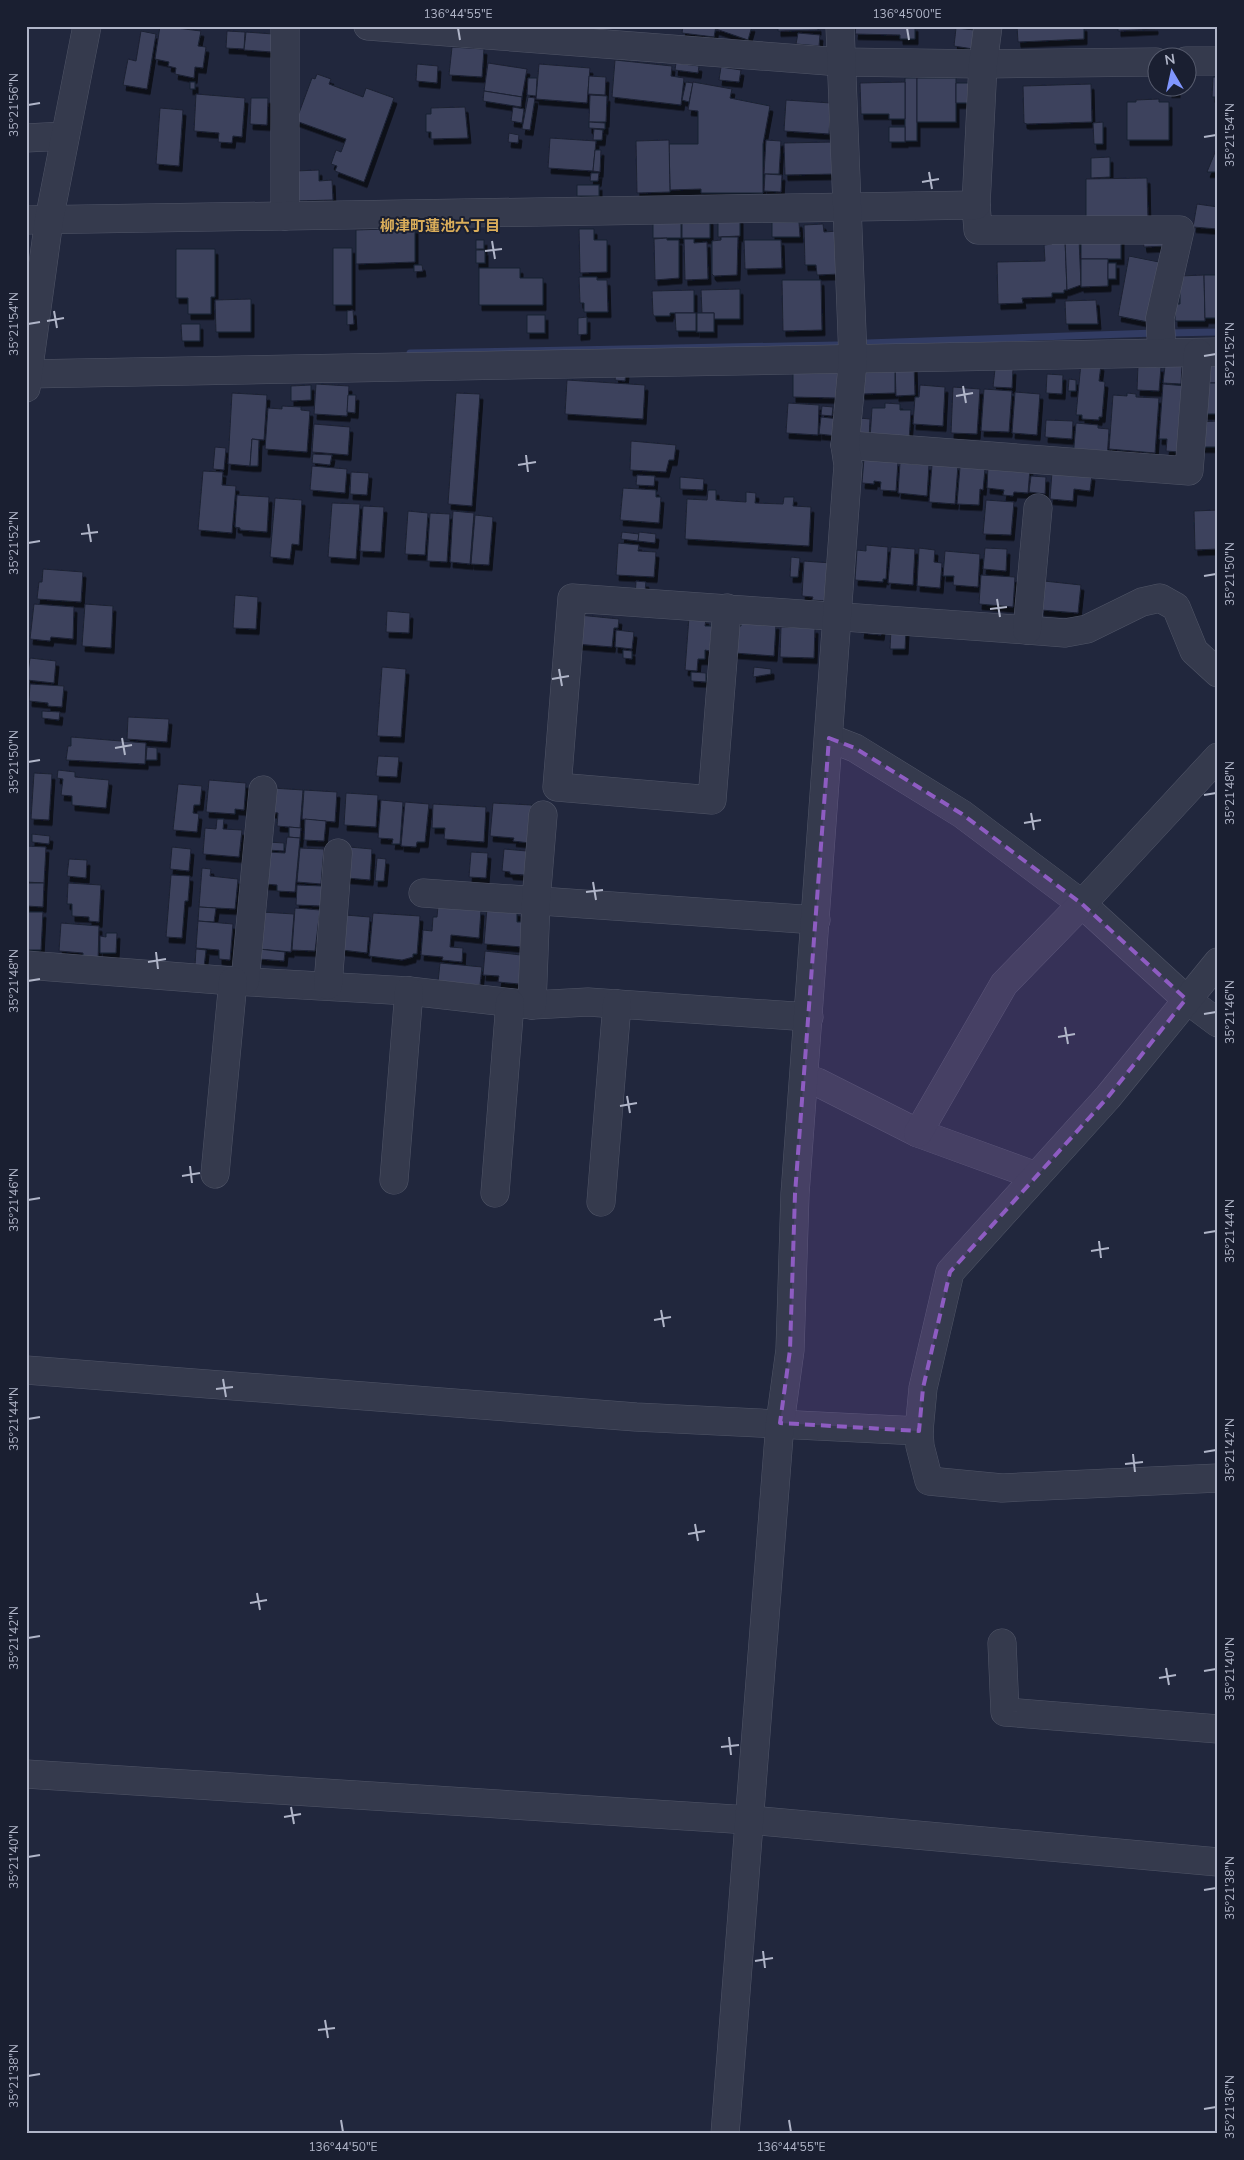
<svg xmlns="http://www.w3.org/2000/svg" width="1244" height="2160" font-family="'Nunito Sans','Noto Sans JP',sans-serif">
  <defs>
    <filter id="shadow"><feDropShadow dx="3" dy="5.5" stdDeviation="0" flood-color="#0009"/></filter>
  </defs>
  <rect width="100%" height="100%" fill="#21273d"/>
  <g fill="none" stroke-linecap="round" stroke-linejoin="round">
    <g stroke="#323c63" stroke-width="7">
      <path d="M1166,333L1218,332"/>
      <path d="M867,343L1155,333"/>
      <path d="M410,353L837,345"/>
    </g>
  </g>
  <g fill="#3d435d" stroke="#1c2133" filter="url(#shadow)">
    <path d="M160,26L201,31L198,46L206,47L203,68L195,67L194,78L175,74L176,68L168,66L169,62L155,59Z"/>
    <path d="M683,26H716L714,37L682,33Z"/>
    <path d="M717,26H752L748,40L716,29Z"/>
    <path d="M778,26H818V30L778,31Z"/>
    <path d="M856,26H915V39H900V35L855,34Z"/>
    <path d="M1017,26H1084V39L1018,42Z"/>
    <path d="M1118,26H1155V29L1118,31Z"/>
    <path d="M956,28L975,30L973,49L954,46Z"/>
    <path d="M141,31L156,34L147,89L123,85L128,59L136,61Z"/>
    <path d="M227,31L245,32L244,49L226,48Z"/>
    <path d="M246,32L273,34L272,52L244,50Z"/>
    <path d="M798,33L820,35L819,46L796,44Z"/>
    <path d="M452,47L484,49L482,77L449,75Z"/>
    <path d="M615,60L672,66L671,76L684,78L681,105L612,97Z"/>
    <path d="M488,63L527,69L522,97L484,91Z"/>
    <path d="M676,63L699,66L698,73L675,70Z"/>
    <path d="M417,64L438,66L437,83L416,81Z"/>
    <path d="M539,64L590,68L587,103L536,99Z"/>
    <path d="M721,67L741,70L739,82L719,80Z"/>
    <path d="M317,74L331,79L329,84L363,97L366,88L394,98L364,182L335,171L337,166L331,164L336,150L341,152L346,139L296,121L312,78L315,79Z"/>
    <path d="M589,76L606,77L605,95L588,94Z"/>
    <path d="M1213,77H1218V97H1212Z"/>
    <path d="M528,78H537L536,96L527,95Z"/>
    <rect x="905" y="78" width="12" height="63"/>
    <rect x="917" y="78" width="39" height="44"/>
    <rect x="190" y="82" width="5" height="7"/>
    <path d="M686,82L693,83L689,102L682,100Z"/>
    <path d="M693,82L732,89L730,98L770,106L763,144V193H701V189L670,190L669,144H698V111L688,110Z"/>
    <path d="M905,82V119H889V114H861L860,83Z"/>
    <path d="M956,83H974L973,103H956Z"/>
    <path d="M1091,84L1092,122L1027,124L1024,123L1023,86Z"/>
    <rect x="1169" y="88" width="8" height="4"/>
    <path d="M484,91L522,97L521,107L483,101Z"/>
    <path d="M196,94L245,98L242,137L233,136L232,143L218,142L219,133L194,131Z"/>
    <path d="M590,95L607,96L606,122H589Z"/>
    <path d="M528,97L535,98L530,130L522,129Z"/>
    <path d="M251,98H268L267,125L250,124Z"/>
    <path d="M1159,99V102H1169V140H1127V102H1136V100Z"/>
    <path d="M786,100L831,103L829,134L784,131Z"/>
    <path d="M465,107L468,138L431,139V132H426V114H431V108Z"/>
    <path d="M513,107L524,109L522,123L511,121Z"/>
    <path d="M160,108L183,110L179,166L156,164Z"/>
    <path d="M589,122L605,123V129L589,128Z"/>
    <path d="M1103,122V144H1094L1093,123Z"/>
    <rect x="889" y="127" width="16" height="15"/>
    <path d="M594,129L603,130L602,140H593Z"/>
    <path d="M509,133L519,135L518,143L508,142Z"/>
    <path d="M550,138L596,141L593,171L548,168Z"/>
    <path d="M669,140L670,192L637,193L636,141Z"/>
    <path d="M766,140L781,141L779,174H764Z"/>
    <path d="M834,142V174L785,175L784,143Z"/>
    <path d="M1218,145V172H1207Z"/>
    <path d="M595,150H601L600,172L593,171Z"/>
    <path d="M1110,157V177L1091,178V158Z"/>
    <path d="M319,170V181L332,180L333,200L296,201L295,171Z"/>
    <path d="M591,173H599L598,181H590Z"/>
    <path d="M765,174L782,175L781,192L764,191Z"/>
    <path d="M1147,178L1148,220L1086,221V179Z"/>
    <rect x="577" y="185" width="22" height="11"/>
    <path d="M1197,204L1218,207V229L1193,227Z"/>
    <path d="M718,218H740V236L718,237Z"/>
    <path d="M710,219V238H682V220Z"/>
    <rect x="653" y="220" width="28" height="18"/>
    <path d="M772,222H799L800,237H772Z"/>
    <path d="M823,224L824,232L838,231L839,274L817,275L816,265H805L804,225Z"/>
    <path d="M415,228V262L356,264V230Z"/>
    <path d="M579,229H594V240H607V272L580,273Z"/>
    <path d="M721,237H738L737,275L714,276L712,274V241L721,240Z"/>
    <path d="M667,238V240H679V278L655,280L654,239Z"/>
    <rect x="1081" y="238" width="40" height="21"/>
    <path d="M684,239H694V243L707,242L708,279L685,280Z"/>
    <path d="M1065,239L1067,290H1064V293H1052V297L1022,298L1023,303L998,304L997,262L1045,261L1044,245L1052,244V240Z"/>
    <path d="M1065,239H1079L1081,285L1067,290Z"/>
    <path d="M1167,239L1168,246L1144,247L1143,240Z"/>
    <rect x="476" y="240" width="8" height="9"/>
    <path d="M744,240H781L782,268L745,269Z"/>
    <rect x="333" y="248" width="19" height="57"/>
    <path d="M176,249H215V297H211V314H188V298H176Z"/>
    <rect x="476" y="250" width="9" height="13"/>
    <path d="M1129,256L1159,262L1148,322L1118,316Z"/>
    <path d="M1081,259H1108V286L1081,287Z"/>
    <rect x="1108" y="263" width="8" height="16"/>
    <path d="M414,265H422L423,271L414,272Z"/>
    <path d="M479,268H520V278H543V305H479Z"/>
    <path d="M1204,275L1205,321H1175V304H1180V276Z"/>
    <path d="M1204,275H1218V318H1205Z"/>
    <path d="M579,277H597V280H607L608,312H584V303H580Z"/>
    <path d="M782,280H821L822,330L783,331Z"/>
    <path d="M740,289V319H714V313H702L701,290Z"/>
    <path d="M694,290V313H670V316H654L653,314L652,291Z"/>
    <path d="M251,299V332H216L215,300Z"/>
    <path d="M1096,300L1098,324H1066L1065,301Z"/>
    <path d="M353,310L354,324L347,325V311Z"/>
    <path d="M675,313H696V331H676Z"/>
    <rect x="697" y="313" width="17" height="19"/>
    <rect x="527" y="315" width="18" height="18"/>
    <path d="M587,317V334L578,335V318Z"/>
    <path d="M181,324H200V341H182Z"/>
    <path d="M1081,363L1101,365L1099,381L1105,382L1102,417H1099V420L1082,419V415H1076Z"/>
    <path d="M914,364L915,395L896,396L895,365Z"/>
    <path d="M895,365V393L862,394L861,366Z"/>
    <path d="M1138,365L1161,367L1159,391L1137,390Z"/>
    <rect x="1201" y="365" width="17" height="18"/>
    <path d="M1165,366H1182L1181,384L1163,383Z"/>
    <path d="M995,369H1013L1012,388L993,387Z"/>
    <path d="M793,370L838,371L837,398L793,397Z"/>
    <path d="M616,372H626L625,381L615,380Z"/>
    <path d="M1047,374L1063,375L1062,394L1046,393Z"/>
    <path d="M1069,379L1076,380V391H1068Z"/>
    <path d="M567,380L645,385L643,419L565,414Z"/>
    <path d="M1204,383H1218V414H1205Z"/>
    <path d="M316,384L349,386L347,416L314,414Z"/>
    <path d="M1163,384L1186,386L1179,452L1166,451L1167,439H1159Z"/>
    <path d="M311,385V400L291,401V386Z"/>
    <path d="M920,385L945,387L943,426L913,424L915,397H919Z"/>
    <path d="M953,387L980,389L977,434L951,433Z"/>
    <path d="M984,389L1012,391L1009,432L981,431Z"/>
    <path d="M1015,392L1040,394L1037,435L1012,433Z"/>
    <path d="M232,393L267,395L264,440L252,439L250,466L228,464Z"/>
    <path d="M456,393L480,394L472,506L448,504Z"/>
    <path d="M1127,393L1136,394V397L1159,398L1155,453L1109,449L1113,395L1127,396Z"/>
    <path d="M348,395H356L355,413L347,412Z"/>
    <path d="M788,403L819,405L818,435L786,433Z"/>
    <path d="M885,403L900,404V410H911L909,441L870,439L872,408H885Z"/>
    <path d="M282,406L301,407V410L310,411L307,452L265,449L268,408L282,409Z"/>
    <path d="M822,406L833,407L832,416L821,415Z"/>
    <path d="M821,417L839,419L837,436L819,434Z"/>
    <path d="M859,418L870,419L869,440L857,439Z"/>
    <path d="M1046,420L1073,421L1072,439L1045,437Z"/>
    <path d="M1218,421V447H1200V422Z"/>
    <path d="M1076,423L1098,425V428L1109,429L1107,460L1073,458Z"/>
    <path d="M314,424L350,427L348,455L312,452Z"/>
    <path d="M252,439L259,440L258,466H250Z"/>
    <path d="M631,441L676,445L674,460H669L666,472L630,470Z"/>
    <path d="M215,447L226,448L224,470L213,469Z"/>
    <path d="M313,454L332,455L330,465L312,463Z"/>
    <path d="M864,458L898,461L896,491L880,490L881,482L874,481V484L862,483Z"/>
    <path d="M900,463L929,465L927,496L898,493Z"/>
    <path d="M932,465H958L955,504L929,502Z"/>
    <path d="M312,466L347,469L345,493L310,490Z"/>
    <path d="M988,466L1030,469L1028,493L1014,492L1013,496L1003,495L1004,490L987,488Z"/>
    <path d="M960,467L985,469L983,490L980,489L979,505L957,504Z"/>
    <path d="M203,471L223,472L222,485L236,486L232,533L198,530Z"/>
    <path d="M351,472L369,473L367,495L350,494Z"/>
    <path d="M1052,472L1092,475L1090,491L1074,489L1073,501L1050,499Z"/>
    <path d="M637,475L655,476L654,486L636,485Z"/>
    <path d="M1031,476L1046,477L1045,494L1029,492Z"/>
    <path d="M680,477L704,479L703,490L680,489Z"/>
    <path d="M623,488L656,490V497H661L659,523L620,520Z"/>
    <path d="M708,490H716V500L746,502V492L756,493L755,503L783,504L784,497H794L793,506L811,507L809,546L685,539L687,499L707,500Z"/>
    <path d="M237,495L269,497L267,532L240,530V528L235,527Z"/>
    <path d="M275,498L302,500L299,545L292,544L290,559L270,557Z"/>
    <path d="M986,500L1014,502L1011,535L983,534Z"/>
    <path d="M332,503L360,504L356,559L328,557Z"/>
    <path d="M363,506L384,507L381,552L360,551Z"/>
    <path d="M1218,510V549L1195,550L1194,511Z"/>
    <path d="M408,511L428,513L425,555L405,554Z"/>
    <path d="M453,511L474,513L470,564L450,562Z"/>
    <path d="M430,513L450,514L447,562L427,561Z"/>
    <path d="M475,515L493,517L489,565L471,564Z"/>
    <path d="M622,532L639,534L638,541L621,539Z"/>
    <path d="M639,532L656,534L655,543L638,541Z"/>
    <path d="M618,543L639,545L638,551L656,552L654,577L616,575Z"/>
    <path d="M866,545L888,547L886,579H883V582L855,580L857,550L866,551Z"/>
    <path d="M891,547L915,549L913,585L888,583Z"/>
    <path d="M919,548L935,550L934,562L942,563L940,588L917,586Z"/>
    <path d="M985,548L1007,549L1006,571L983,569Z"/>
    <path d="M945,551L980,554L978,587L953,585L954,576H943Z"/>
    <path d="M791,557L800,558L798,577H790Z"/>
    <path d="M804,561L831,563L825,601L812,600L813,597L802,596Z"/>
    <path d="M43,569L83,572L81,602L37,599L39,582H42Z"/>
    <path d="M981,575L1015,577L1013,607L979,604Z"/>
    <path d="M636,581L646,582L644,599L635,598Z"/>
    <path d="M1044,581L1081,585L1078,613L1041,610Z"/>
    <path d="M235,595L258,597L256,629L233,628Z"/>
    <path d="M34,604L74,607L73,639L51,637L50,641L30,639Z"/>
    <path d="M85,604L113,606L111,648L82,646Z"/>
    <path d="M387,611L410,613L409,633L386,632Z"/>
    <path d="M579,615L619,619L618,628H614L612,647L576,644Z"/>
    <path d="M689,617L706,619L705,626H712L710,651L705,650V659H698L697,671L685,670Z"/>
    <path d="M741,622L776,624L774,656L734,653L736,626H741Z"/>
    <path d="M781,627L815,628L814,658L780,657Z"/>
    <path d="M862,627L882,628L881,635L861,633Z"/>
    <path d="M891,629L906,630L905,649H890Z"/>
    <path d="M616,630L634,632L632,649L615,647Z"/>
    <path d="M623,650L632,651V659L623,658Z"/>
    <path d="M30,658L56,661L54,683L27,680Z"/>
    <path d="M382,667L406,669L401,737L377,736Z"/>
    <path d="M754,667L771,669V674L753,677Z"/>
    <path d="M691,672L706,673V682L691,681Z"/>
    <path d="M30,684L64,686L62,707L48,706V703L29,701Z"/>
    <path d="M42,711L60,712L59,720L42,718Z"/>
    <path d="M128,717L169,719L167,742L127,739Z"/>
    <path d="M71,737L146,743L145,764L66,760L68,746H71Z"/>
    <path d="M147,747L157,748V760H146Z"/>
    <path d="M378,756L399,757L397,777L376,776Z"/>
    <path d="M58,770L75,772V777L109,780L106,808L72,805V796L61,795L63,779L57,778Z"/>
    <path d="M34,773L52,774L49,820L31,819Z"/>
    <path d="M209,780L246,783L244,810L235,809V814L206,812Z"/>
    <path d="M178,784L202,786L200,805H194L193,813L199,814L197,832L173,830Z"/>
    <path d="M272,788L303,790L300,828L277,826L278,813L270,812Z"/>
    <path d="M304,790L337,792L335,822L302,819Z"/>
    <path d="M346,793L378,795L376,827L344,825Z"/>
    <path d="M381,800L403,802L400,844H392L393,839L378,838Z"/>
    <path d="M405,802L429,804L425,842H417L416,847L401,846Z"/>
    <path d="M493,803L532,805L530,843L513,841L514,838L490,836Z"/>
    <path d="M433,804L486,807L484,842L444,839L445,828H432Z"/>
    <path d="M217,819H224L223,829L242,830L239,857L203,854L205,828L216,829Z"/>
    <path d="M305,819L326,821L324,841L304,840Z"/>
    <path d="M289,827L301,828L300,838L289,837Z"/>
    <path d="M32,834L50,836L49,844L32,842Z"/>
    <path d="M287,837L300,838L295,892L277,891V885L265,884L268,852L285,853Z"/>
    <path d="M268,842L284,843V851L267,850Z"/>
    <path d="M26,846L46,847L44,883L26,882Z"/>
    <path d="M172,847L191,849L189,871L170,869Z"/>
    <path d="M349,847L372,849L370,880L347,878Z"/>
    <path d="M300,848L324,849L321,884L297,882Z"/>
    <path d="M504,849L527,851L525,875L510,874V872L502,871Z"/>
    <path d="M471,852L488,853L486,878L469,877Z"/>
    <path d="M377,858L386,859L384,881H375Z"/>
    <path d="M69,859L87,860L86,878L67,876Z"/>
    <path d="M202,868L211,869L210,876L238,879L235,909L199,907Z"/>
    <path d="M171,875L190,876L188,901H185L182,938L166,937Z"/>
    <path d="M26,883H44L43,907L27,906Z"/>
    <path d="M68,883L101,885L99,922L89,921V917L72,916V904H67Z"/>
    <path d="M297,885L322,886L321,906L296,905Z"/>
    <path d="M438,906L481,910L479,938L451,935L450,947L463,948L462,962L442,960L443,957L421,955L423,930L432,931L433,917H437Z"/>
    <path d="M199,907L216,908L214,922L198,921Z"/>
    <path d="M295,908L320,910L315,951L292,950Z"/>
    <path d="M487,908L517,911V922H524L522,947L484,944Z"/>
    <path d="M26,912H43L41,950H29V953H26Z"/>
    <path d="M262,912L294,914L291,952L259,949Z"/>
    <path d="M373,913L420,916L417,954H413V957L402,960L369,956Z"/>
    <path d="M345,915L370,917L367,953L342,950Z"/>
    <path d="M198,921L233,924L230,960L219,959V950L196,948Z"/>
    <path d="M61,923L99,926L98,961L83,960V953L59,951Z"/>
    <path d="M106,933H117L116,953H100V936L106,937Z"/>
    <path d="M196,949L206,950L204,967L195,966Z"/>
    <path d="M259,949L285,952L284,961L259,959Z"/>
    <path d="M485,951L521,955L519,984L498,982L499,976L483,975Z"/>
    <path d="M440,963L482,967L480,985L438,982Z"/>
  </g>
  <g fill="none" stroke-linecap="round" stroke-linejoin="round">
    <g stroke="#505567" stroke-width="29">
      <g id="minor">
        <path d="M285,26V216"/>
        <path d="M368,26L841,62L983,64L1156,62"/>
        <path d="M1186,61H1218"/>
        <path d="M26,138L65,136"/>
        <path d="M976,205L978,230H1180L1160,318L1162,353"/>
        <path d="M26,220L976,205L983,64L988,26"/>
        <path d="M26,374L1218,352"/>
        <path d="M26,388L49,220L87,26"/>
        <path d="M845,445L1189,471L1198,353"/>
        <path d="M727,608L712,800L557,787L572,598C737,609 901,620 1065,633L1087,629L1142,602L1160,598L1176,607L1194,651L1218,673"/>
        <path d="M1027,630L1038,508"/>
        <path d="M829,738L855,748L962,814L1082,904L1186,999L1218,1023"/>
        <path d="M423,893L816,920"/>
        <path d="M26,965L233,981L409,991L532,1005L588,1002L809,1017"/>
        <path d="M245,981L263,790"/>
        <path d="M328,985L338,853"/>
        <path d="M532,1005L536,901L543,815"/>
        <path d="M804,1078L817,1082L918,1133L1036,1176"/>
        <path d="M918,1133L1004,984L1082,904L1218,757"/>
        <path d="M215,1174L233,981"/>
        <path d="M394,1180L409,991"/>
        <path d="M495,1193L510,1003"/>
        <path d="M601,1202L617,1004"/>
        <path d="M26,1370L636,1417L919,1431L923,1388L950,1272L1108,1097L1218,962"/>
        <path d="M919,1431L920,1446L929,1481L1002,1488L1218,1478"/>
        <path d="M1002,1643L1005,1712L1218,1729"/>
        <path d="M26,1774L749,1820L1218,1862"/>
        <path d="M725,2134L780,1423L790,1350L795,1194L848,465L845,445L853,359L840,26"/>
      </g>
    </g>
    <use href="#minor" stroke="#353a4d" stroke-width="28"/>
  </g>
  <path fill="#8e5cc2" fill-opacity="0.2" stroke="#8e5cc2" stroke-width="4" stroke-dasharray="10 6" stroke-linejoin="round" d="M829,738L855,748L962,814L1082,904L1186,999L1108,1097L950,1272L923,1388L919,1431L780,1423L790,1350L795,1194Z"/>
  <path fill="none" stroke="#b0b5c8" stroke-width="2" d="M458,28L460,40M907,28L909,40M28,105L40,103M1204,137L1216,135M929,172L932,189M922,182L939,179M492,241L495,259M485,251L502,249M54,311L57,328M47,321L64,318M28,324L40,322M1204,356L1216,354M963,386L966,403M956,396L973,393M526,455L528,472M518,465L536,462M88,524L91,542M81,534L98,532M28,543L40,541M1204,576L1216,574M997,599L1000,617M990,609L1007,607M559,669L562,686M552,679L569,676M122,738L125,755M115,748L132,745M28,762L40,760M1204,795L1216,793M1031,813L1034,830M1024,823L1041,820M593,882L596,900M586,892L603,890M156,952L158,969M148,962L166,959M28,981L40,979M1204,1014L1216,1012M1065,1027L1068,1044M1058,1037L1075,1034M627,1096L630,1113M620,1106L637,1103M190,1166L192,1183M182,1176L200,1173M28,1200L40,1198M1204,1233L1216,1231M1099,1241L1101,1258M1091,1251L1109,1248M661,1310L664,1327M654,1320L671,1317M223,1379L226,1397M216,1389L233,1387M28,1419L40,1417M1204,1452L1216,1450M1133,1454L1135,1472M1125,1464L1143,1462M695,1524L698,1541M688,1534L705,1531M257,1593L260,1610M250,1603L267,1600M28,1638L40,1636M1166,1668L1169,1685M1204,1671L1216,1669M1159,1678L1176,1675M729,1737L731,1755M721,1747L739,1745M291,1807L294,1824M284,1817L301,1814M28,1857L40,1855M1204,1890L1216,1888M763,1951L765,1968M755,1961L773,1958M325,2020L328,2038M318,2030L335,2028M28,2076L40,2074M1204,2109L1216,2107M341,2120L343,2132M789,2120L791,2132"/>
  <g text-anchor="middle" stroke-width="4" stroke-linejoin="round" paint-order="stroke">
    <g font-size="15" font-weight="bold" fill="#daad5a" stroke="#1a1f31">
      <text x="440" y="231">柳津町蓮池六丁目</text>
    </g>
  </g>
  <rect width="1244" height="2160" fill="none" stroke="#1a1f31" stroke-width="55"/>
  <g transform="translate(1172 72) rotate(351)"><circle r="24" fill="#1a1f31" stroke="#565b6d"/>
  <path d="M0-4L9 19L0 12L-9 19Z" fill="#8096fe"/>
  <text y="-8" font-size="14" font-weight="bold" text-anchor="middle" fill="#b0b5c8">N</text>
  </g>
  <rect x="28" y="28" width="1188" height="2104" fill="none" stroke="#b0b5c8" stroke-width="2"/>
  <g font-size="12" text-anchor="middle" fill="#b0b5c8">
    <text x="458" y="18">136°44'55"E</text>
    <text x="907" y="18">136°45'00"E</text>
    <text transform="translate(14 105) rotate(-90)" y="4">35°21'56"N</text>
    <text transform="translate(1230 135) rotate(-90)" y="4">35°21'54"N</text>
    <text transform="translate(14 324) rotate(-90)" y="4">35°21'54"N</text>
    <text transform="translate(1230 354) rotate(-90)" y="4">35°21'52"N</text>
    <text transform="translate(14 543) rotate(-90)" y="4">35°21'52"N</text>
    <text transform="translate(1230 574) rotate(-90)" y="4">35°21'50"N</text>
    <text transform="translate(14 762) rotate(-90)" y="4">35°21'50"N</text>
    <text transform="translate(1230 793) rotate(-90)" y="4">35°21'48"N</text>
    <text transform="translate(14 981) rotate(-90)" y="4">35°21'48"N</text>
    <text transform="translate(1230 1012) rotate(-90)" y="4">35°21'46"N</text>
    <text transform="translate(14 1200) rotate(-90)" y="4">35°21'46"N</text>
    <text transform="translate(1230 1231) rotate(-90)" y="4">35°21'44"N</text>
    <text transform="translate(14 1419) rotate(-90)" y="4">35°21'44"N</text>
    <text transform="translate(1230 1450) rotate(-90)" y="4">35°21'42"N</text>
    <text transform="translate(14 1638) rotate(-90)" y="4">35°21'42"N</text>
    <text transform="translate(1230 1669) rotate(-90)" y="4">35°21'40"N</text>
    <text transform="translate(14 1857) rotate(-90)" y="4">35°21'40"N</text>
    <text transform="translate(1230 1888) rotate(-90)" y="4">35°21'38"N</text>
    <text transform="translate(14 2076) rotate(-90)" y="4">35°21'38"N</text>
    <text transform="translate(1230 2107) rotate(-90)" y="4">35°21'36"N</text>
    <text x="343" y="2151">136°44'50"E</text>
    <text x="791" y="2151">136°44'55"E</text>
  </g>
</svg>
